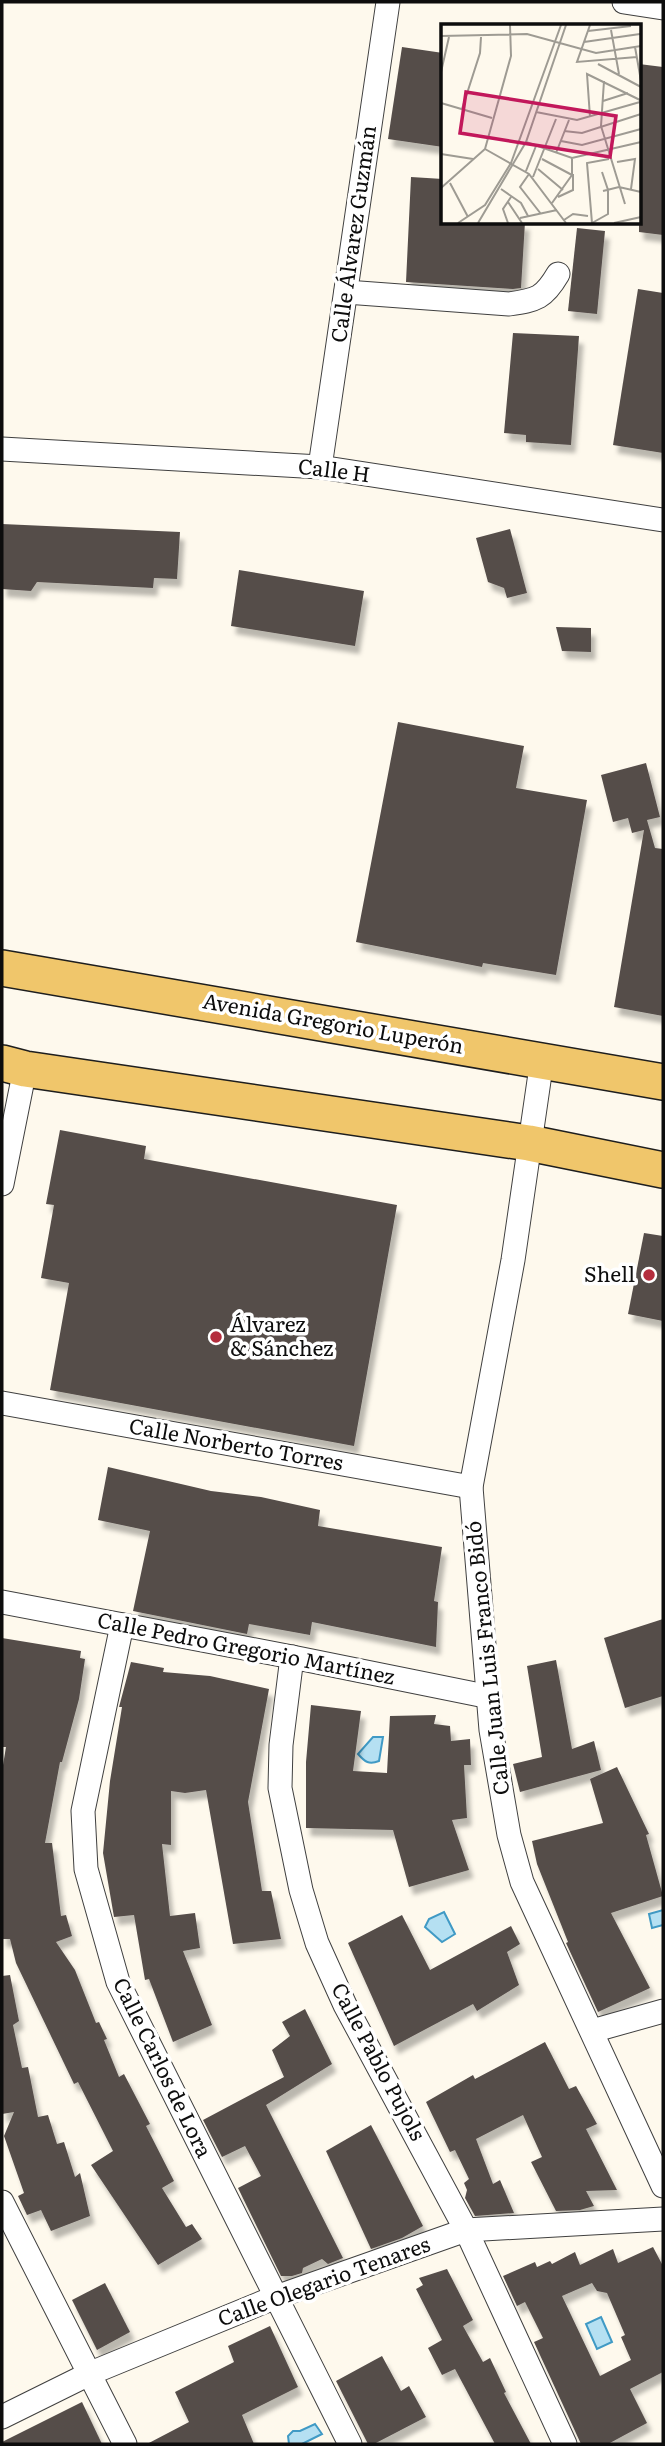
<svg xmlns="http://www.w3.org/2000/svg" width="665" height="2446" font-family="Literata,serif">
  <defs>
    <filter id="shadow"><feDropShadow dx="4.5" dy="8" stdDeviation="2" flood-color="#0004"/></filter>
  </defs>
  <rect width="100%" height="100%" fill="#fef9ed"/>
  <g fill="#b5e0f2" stroke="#409ac5" stroke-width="2">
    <path d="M373,1737H383L379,1761C369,1765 365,1762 358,1754Z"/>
    <path d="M663,1910V1925L652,1928L649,1914Z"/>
    <path d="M444,1912L455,1934L442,1942L425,1927L429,1919Z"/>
    <path d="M601,2317L612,2342L597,2349L586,2324Z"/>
    <path d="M315,2424L322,2434L302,2444H289L288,2436L293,2431H300Z"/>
  </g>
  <g fill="#554d4a" fill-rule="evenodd" filter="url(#shadow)">
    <path d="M402,47L443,53V147L388,139Z"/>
    <path d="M639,64L663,67V235L639,232Z"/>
    <path d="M411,177L443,179V222H525L521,288L513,289L406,282Z"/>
    <path d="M577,228L605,231L597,314L568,311Z"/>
    <path d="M638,289L663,293V453L613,445Z"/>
    <path d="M513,333L579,336L571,445L526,442V435L504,433Z"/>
    <path d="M2,524L180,532L177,579L154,578L153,588L37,582L31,591L2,589Z"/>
    <path d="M510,529L527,593L507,598L504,588L488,582L476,538Z"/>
    <path d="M239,570L364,591L355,646L231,626Z"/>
    <path d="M556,627L591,628V652L562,651Z"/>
    <path d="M398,722L524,746L516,788L587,800L556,975L483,963L482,967L356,942Z"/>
    <path d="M646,763L660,817L647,820L655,848L663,849V1016L614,1007L644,830L632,833L628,818L613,822L601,775Z"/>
    <path d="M60,1130L146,1146L144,1159L397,1205L354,1446L50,1390L69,1283L41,1278L54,1205L46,1204Z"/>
    <path d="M644,1233L663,1236V1321L628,1314Z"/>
    <path d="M108,1467L211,1491L261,1497L320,1510L318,1526L442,1547L434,1601L438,1602L436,1647L312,1622L310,1635L249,1624L247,1634L133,1611L150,1531L98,1520Z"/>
    <path d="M663,1619V1696L625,1708L604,1638Z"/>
    <path d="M2,1638L81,1651L80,1658L85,1659L79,1699L62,1762H60L45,1843H52L61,1916L66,1915L72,1936L56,1942L75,1970L96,2023L99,2022L107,2039L104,2040L119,2077L124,2074L150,2124L146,2126L174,2181L162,2188L186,2227L192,2224L202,2239L158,2265L91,2165L113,2151L78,2082L74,2084L16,1963L10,1939H2V1771L6,1747H2Z"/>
    <path d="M556,1660L572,1749L594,1741L601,1770L520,1792L513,1764L542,1757L527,1666Z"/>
    <path d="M131,1662L164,1668L163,1672L210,1676L269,1689L248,1802L262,1891H271L281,1939L233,1944L206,1790L185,1793L171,1791V1845L162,1844L170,1916L195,1913L200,1948L183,1951L212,2025L173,2042L149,1979L145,1980L134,1915L114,1917L103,1853L110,1781L122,1707H119Z"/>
    <path d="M311,1705L361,1711L353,1771L387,1773L390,1716L436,1715L434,1724L450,1726L451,1741L470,1739L471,1765H464L467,1818L452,1820L469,1870L409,1887L393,1830L306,1828V1762Z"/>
    <path d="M617,1767L649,1834L646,1835L663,1896L611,1913L650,1988L598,2012L566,1943L568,1942L537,1864L532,1841L603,1823L590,1779Z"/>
    <path d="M402,1915L430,1970L511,1926L520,1944L507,1952L519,1985L477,2011L473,2004L394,2046L348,1943Z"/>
    <path d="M10,1975L19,2021L13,2025L22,2068L28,2067L38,2117L48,2115L57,2144L64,2142L75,2177L80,2173L90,2216L51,2231L41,2210L27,2215L18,2196L24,2193L4,2136L14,2112L2,2114V1976Z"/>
    <path d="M305,2009L332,2064L266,2105L343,2258L328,2264L322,2259L303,2268L302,2273L292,2276H281L238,2188L261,2176L245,2146L222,2157L203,2120L284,2077L272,2050L290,2036L282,2022Z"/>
    <path d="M545,2042L569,2089L576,2086L597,2124L586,2129L617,2190L586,2191L594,2206L580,2210L556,2211L531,2162L542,2157L523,2115L476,2139L493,2184L500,2180L514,2213L475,2216L465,2198L467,2190L464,2183L469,2179L455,2150L450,2152L426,2102L473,2075L475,2079Z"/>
    <path d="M371,2125L423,2226L402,2238L371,2249L326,2151Z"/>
    <path d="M653,2247L663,2266V2372L630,2389L647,2423L608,2444H581L534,2342L543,2338L525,2302L517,2306L503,2276L535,2262L537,2267L550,2261L552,2264L575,2252L580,2265L613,2249L618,2263ZM592,2283L597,2291L607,2293L625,2335L621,2337L631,2360L600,2376L562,2296Z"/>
    <path d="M447,2269L473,2320L463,2326L483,2362L490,2358L506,2392L504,2393L531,2444H495L455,2369L442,2375L428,2348L442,2340L416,2289L423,2285L419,2278Z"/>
    <path d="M105,2283L130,2332L97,2350L72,2300Z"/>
    <path d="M270,2326L298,2387L242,2415L254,2444H147L189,2422L175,2392L234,2362L228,2346Z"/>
    <path d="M382,2356L401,2391L409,2386L426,2417L374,2444H368L336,2381Z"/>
    <path d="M82,2402L102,2444H2V2442Z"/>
  </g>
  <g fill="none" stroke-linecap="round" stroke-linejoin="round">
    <g stroke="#404040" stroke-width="25">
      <g id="minor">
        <path d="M624,2L663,8"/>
        <path d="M346,292L509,304C537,300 544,298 558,274"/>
        <path d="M2,449L320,467L663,520"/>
        <path d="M320,467L388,2"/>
        <path d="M542,1060L513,1260L471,1487L491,1730L509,1835L522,1882L663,2186"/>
        <path d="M2,1184L25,1069"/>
        <path d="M2,1403L471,1487"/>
        <path d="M2,1602L292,1657L490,1697"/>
        <path d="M122,1625L83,1811L86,1869L118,1982L350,2444"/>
        <path d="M292,1657L281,1745L280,1788L301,1890L317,1943L345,2005L466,2230L565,2444"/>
        <path d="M592,2031L663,2011"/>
        <path d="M2,2202L125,2444"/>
        <path d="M2,2417L91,2373L276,2297L466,2230L663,2219"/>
      </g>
    </g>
    <g stroke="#1e1e1e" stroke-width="38">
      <g id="primary">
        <path d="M2,968L663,1082"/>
        <path d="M2,1063L25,1069L529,1143L663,1170"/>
      </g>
    </g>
    <use href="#minor" stroke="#fff" stroke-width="23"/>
    <use href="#primary" stroke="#f0c66b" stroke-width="35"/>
  </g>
  <g fill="#b42d3d" stroke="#fff" stroke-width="2.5">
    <circle cx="649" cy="1275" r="7"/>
    <circle cx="216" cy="1337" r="7"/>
  </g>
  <g text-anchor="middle" stroke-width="7" stroke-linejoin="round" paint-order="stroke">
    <g font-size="21" fill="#0d0d0d" stroke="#fff">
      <text transform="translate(354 234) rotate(-82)" y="7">Calle Álvarez Guzmán</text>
      <text transform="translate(334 471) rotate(7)" y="7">Calle H</text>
      <text transform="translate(333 1024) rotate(10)" y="7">Avenida Gregorio Luperón</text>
      <text transform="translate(236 1445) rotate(10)" y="7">Calle Norberto Torres</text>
      <text transform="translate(246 1649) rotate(11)" y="7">Calle Pedro Gregorio Martínez</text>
      <text transform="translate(488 1658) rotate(-96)" y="7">Calle Juan Luis Franco Bidó</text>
      <text transform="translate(378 2062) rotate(62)" y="7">Calle Pablo Pujols</text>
      <text transform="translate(162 2068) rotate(64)" y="7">Calle Carlos de Lora</text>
      <text transform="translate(324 2282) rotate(-20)" y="7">Calle Olegario Tenares</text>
    </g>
    <g font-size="21" fill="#0d0d0d" stroke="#fff" text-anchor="end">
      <text x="635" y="1282">Shell</text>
      <text x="230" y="1332" text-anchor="start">Álvarez<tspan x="230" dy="24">&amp; Sánchez</tspan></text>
    </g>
  </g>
  <g transform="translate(441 24)">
    <rect width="200" height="200" fill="#fef9ed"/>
    <path fill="none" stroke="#9e9b93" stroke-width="2" d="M149,1L136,38L196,33M170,6L178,50M147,7L190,2M0,12L86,10L155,29L200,22M143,18L199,10M194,23L200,57M157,40L200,63M0,48L8,13M163,57L160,102L184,180M162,77L187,69M0,79L51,94M21,85L39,29L40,13M95,88L136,96L199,78M123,107L141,109L200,90L199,76L146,50L149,93M120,117L141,121L200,105M85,118L131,134L200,118M44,125L88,150L125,199M115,129L128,96M0,130L32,135M101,135L131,151M176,138L194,135L190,165M97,145L122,166M85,147L95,122M88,150L79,163L100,190M92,153L115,95M9,159L27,193M0,164L44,125L70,32L69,1M60,165L80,179L87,192M162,167L178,163L200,168M117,173L132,166V150M67,178L81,199M111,179L131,151V134M79,194L116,186M123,196L132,190L147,192M17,199L44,181L70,139L120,1M37,199L85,118L125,1M67,199L62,185L70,173M151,199L146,139L168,135M151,199L167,190V166L161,148M173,199L200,193"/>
    <path fill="#c2185b" fill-opacity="0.15" stroke="#c2185b" stroke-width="3.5" d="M25,68L175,92L169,133L19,109Z"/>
    <rect width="200" height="200" fill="none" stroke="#0d0d0d" stroke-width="3.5"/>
  </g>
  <rect width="665" height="2446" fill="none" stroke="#0d0d0d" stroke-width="7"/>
</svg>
